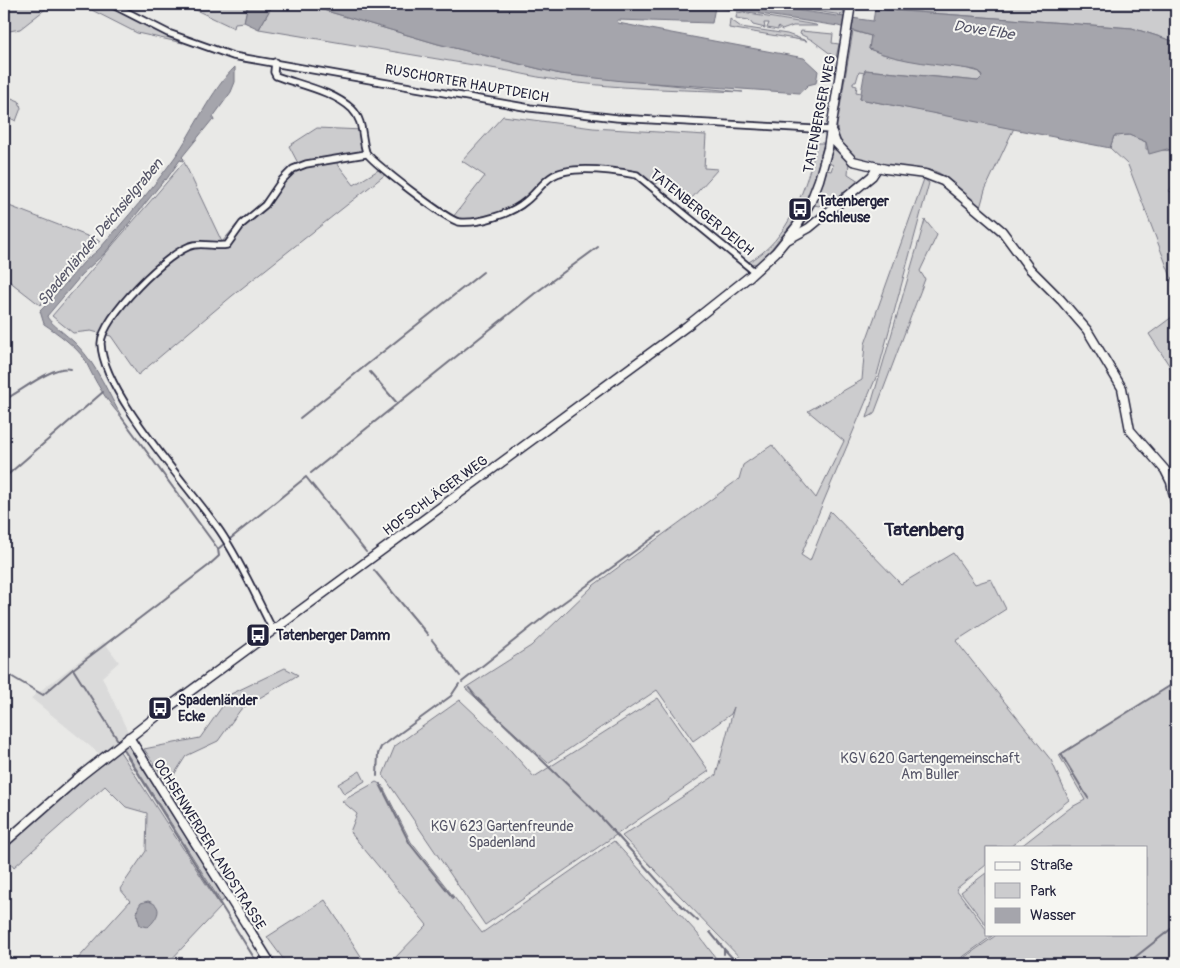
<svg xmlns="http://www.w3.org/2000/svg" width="1180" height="968" font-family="Pangolin,sans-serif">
  <rect width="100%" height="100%" fill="#e9e9e7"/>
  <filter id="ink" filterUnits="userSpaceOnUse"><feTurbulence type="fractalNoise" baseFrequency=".02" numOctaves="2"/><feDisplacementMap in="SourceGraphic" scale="10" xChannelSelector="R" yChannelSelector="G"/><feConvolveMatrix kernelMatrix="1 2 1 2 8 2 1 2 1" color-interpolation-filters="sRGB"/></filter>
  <g filter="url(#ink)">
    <path fill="#dadada" d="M104,642L119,662L102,677L128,732L102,756L31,698Z"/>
    <g fill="#ccccce" stroke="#777784">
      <path d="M4,4H52L20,29L4,32Z"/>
      <path d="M80,4H102L183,43L137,33Z"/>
      <path d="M183,4H248L244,22L235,23L234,28Z"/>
      <path d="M273,4H303L438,44L560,74L743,92C664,89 585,89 509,71L259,29Z"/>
      <path d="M765,4H845L843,15Z"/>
      <path d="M877,4H1164L1176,9V42L1132,28L875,9Z"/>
      <path d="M737,12L816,25L817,26H793L782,30L778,27V30L767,28L769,23H764L765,28L753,25L749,20L736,18Z"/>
      <path d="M730,19L741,27L787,34L807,41L729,28Z"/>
      <path d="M801,31L833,34L832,43L839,44L836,58L812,40L800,34Z"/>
      <path d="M853,31L871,36L869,49C905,64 944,61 980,72L982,77L978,81L865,70V73L859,72L856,82H853V85L857,86L856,92L861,93L860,99L1014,128L985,190L980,208C967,196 954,181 939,173C932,169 923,170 916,169C887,166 837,165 837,125Z"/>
      <path d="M4,95L19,101L21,108L16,121L4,115Z"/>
      <path d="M503,116L593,128L706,135L704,168L718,169L691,199L699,213L684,200L688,195L663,176L654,187L638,174L618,170L568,167L549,175L523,200L508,210L476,219L456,220L453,217L485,176L462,161Z"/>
      <path d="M317,128L363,130L370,152L336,162L354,185L380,169L386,174L232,296L138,375L111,336L91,331L73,333L52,316L184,162L222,242L238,223L256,209L291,168L299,165L289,146Z"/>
      <path d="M1129,135L1146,142V149C1157,151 1166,149 1176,152V185H1173L1169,191L1176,194V290L1128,165L1110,148L1114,136Z"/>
      <path d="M817,143H824L813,186L798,216L763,259L756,264L747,263C790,240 806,187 817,143Z"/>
      <path d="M832,149L837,151L849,162L848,174L859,181L845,194L843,192L833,203L825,199L819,206L814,205L827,170L831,171L833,165L829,163Z"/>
      <path d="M924,179L929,183L877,375L801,555L810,561L830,511L901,584L953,553L975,584L991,579L1006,609L956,641L1051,760L1069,800L1010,847H986V865L956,889L986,929V934L992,936L953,964H746L622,836L716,775L734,707L731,714L693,741L657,690L548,763L465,688L531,646L594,585L739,479L743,465L772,445L816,498L844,441L808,411L862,380L865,344Z"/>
      <path d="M4,204L100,241L40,305L4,277Z"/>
      <path d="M925,220L937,235L920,271L925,279L874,414L867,418Z"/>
      <path d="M1176,314V376L1149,334Z"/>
      <path d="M285,668L298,675L241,709L218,741L186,756L168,784L144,749L200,738L231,694Z"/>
      <path d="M1176,682V964H955L995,936L994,934H1146V847H1020L1070,808L1085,800L1059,755Z"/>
      <path d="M658,698L709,771L485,925L383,775L395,746L460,700L497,735L534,777Z"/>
      <path d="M127,744L225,899L221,902L124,749V746Z"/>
      <path d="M119,750L221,907L167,964H78L75,962L130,901L120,889L146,851L147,813L126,807L105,786L14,867L4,854V849L50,807Z"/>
      <path d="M360,771L365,781L344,794L338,784Z"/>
      <path d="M376,782L382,785L411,842L482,933L614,841L697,933L718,961L719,964H389L427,925L350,832L357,814L342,801Z"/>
      <path d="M986,873V925L961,892Z"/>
      <path d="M325,900L366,964H287L267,937Z"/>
    </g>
    <g fill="#a5a5ac" stroke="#71717f">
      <path d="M248,4H273L259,29L244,22Z"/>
      <path d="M303,4H752L873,21L875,9L1132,28L1176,42V152L1167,149L1149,154L1146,142L1129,135L1114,136L1110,148L860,99L865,70L978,81L982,77L980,72L975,70C939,64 903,63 869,49L871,36L838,26L715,7L712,23L617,20L618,23L804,58L818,71L816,83L808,85L800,93L623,81L560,74L438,44Z"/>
      <path d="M235,67V82L231,92L213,117L214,121L212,120L182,157L184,159L183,161L180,160L166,180L165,179L105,253L85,271L47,316C48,322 71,338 77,345C98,366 108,394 123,419C105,399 96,383 85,360C77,347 56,332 44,324L40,311C56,296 69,279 83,263C87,258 95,254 100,248C126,219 152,189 175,157C193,131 212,89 235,67Z"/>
      <path d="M148,901C165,906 157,919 148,927L140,925C137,916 135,911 141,903Z"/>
    </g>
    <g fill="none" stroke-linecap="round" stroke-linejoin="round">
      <g stroke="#71717f" stroke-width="2">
        <path d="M370,372L397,403"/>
        <path d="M4,400C22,391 52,365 71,369"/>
        <path d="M122,418L218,549"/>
        <path d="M300,418L483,272"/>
        <path d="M311,473L534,294L598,247"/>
        <path d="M4,478L103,392"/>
        <path d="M230,539L306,477L366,552"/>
        <path d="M374,570L428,635"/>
        <path d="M432,640L460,676"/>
        <path d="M73,669L119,742"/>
        <path d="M4,672L43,695L73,669L208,566L219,556L218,549L225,543"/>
        <path d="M462,682L549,613L661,532"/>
        <path d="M469,688L477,698L598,814L675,900L698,921"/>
        <path d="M121,746L258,964"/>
        <path d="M377,776L378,754L381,747L451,696L459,684"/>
        <path d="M380,784L410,844L453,898"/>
        <path d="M1088,798L1061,754L1176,682"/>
        <path d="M710,932L724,949V954"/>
        <path d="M724,949L738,964"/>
        <path d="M1134,958L1176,925"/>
        <path d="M723,964L724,960"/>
      </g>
      <g stroke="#22223b" stroke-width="9">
        <g id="minor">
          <path d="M111,4L168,33L233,56L530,108L617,118L831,130"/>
          <path d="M275,62L274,72L276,76C300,85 333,91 352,109C364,121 361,137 366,152C369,160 448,221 459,222C479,224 511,214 526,201C535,194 542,183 551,177C570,164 615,171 637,175L755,272"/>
          <path d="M273,630C256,597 241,562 220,531C190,487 103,394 101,344C100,319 170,249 194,245C205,243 216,247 227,245L242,224L265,205L282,180L293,169L306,164L366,154"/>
        </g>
      </g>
      <g stroke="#22223b" stroke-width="11">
        <g id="tertiary">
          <path d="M832,132L836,143L853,161L886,169L925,174L943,181L1002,231L1030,269L1061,300L1087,330L1122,388L1130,430L1165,470L1171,482L1176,506"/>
          <path d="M787,240L809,228L872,176L878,167"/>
          <path d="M129,737L271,964"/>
          <path d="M4,843L79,777L162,712L687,326L750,276L776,252L797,226L811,201L819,180L828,148L851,4"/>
        </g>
      </g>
      <use href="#minor" stroke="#f6f6f2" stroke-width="5.5"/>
      <use href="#tertiary" stroke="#f6f6f2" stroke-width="8"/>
    </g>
  </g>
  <defs>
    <g id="bus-square" transform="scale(1.25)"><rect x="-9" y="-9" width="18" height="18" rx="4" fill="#22223b" stroke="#f6f6f2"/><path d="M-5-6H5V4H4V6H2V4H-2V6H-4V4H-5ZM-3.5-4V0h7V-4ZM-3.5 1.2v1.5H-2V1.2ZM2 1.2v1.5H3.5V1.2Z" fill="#fff"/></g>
  </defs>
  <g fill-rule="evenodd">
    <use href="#bus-square" x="800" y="209"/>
    <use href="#bus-square" x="258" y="635"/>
    <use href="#bus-square" x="160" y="708"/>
  </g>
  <g text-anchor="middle" stroke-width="4" stroke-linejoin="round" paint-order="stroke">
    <g font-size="14" fill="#22223b" stroke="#f6f6f2">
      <text transform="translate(467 83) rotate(10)" y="5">RUSCHORTER HAUPTDEICH</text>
      <text transform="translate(819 114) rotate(-79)" y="5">TATENBERGER WEG</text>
      <text transform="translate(702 212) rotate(39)" y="5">TATENBERGER DEICH</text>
      <text transform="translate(435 495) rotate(-36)" y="5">HOFSCHLÄGER WEG</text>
      <text transform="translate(210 844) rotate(58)" y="5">OCHSENWERDER LANDSTRASSE</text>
    </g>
    <g font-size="14" font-weight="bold" fill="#22223b" stroke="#f6f6f2" text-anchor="start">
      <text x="818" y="206">Tatenberger<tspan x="818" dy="16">Schleuse</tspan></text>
      <text x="276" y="640">Tatenberger Damm</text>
      <text x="178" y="705">Spadenländer<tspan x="178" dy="16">Ecke</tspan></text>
    </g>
    <g font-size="14" fill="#555567" stroke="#f6f6f2">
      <text x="930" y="763">KGV 620 Gartengemeinschaft<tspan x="930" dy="16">Am Buller</tspan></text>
      <text x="502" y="831">KGV 623 Gartenfreunde<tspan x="502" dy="16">Spadenland</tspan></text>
    </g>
    <g font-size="15" font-style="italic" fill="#565668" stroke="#f6f6f2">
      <text transform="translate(984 30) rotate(9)" y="5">Dove Elbe</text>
      <text transform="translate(100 232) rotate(-50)" y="5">Spadenländer Deichsielgraben</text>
    </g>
    <g font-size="19" font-weight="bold" fill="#22223b" stroke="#f6f6f2">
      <text x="924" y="536">Tatenberg</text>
    </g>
  </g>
  <rect width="1180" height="968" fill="none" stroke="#f6f6f2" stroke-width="20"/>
  <rect x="10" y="10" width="1160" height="948" fill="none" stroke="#22223b" stroke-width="2" filter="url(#ink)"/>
  <rect x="985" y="846" width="162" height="90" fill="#f6f6f2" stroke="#a1a1a9"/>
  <rect x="995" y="862" width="25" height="8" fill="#f6f6f2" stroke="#a1a1a9"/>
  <text x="1030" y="870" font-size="15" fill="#22223b">Straße</text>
  <rect x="995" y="883" width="25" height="15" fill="#ccccce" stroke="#a1a1a9"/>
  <text x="1030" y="896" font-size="15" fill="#22223b">Park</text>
  <rect x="995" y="908" width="25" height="15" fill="#a5a5ac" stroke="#a1a1a9"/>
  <text x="1030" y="920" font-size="15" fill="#22223b">Wasser</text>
</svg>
